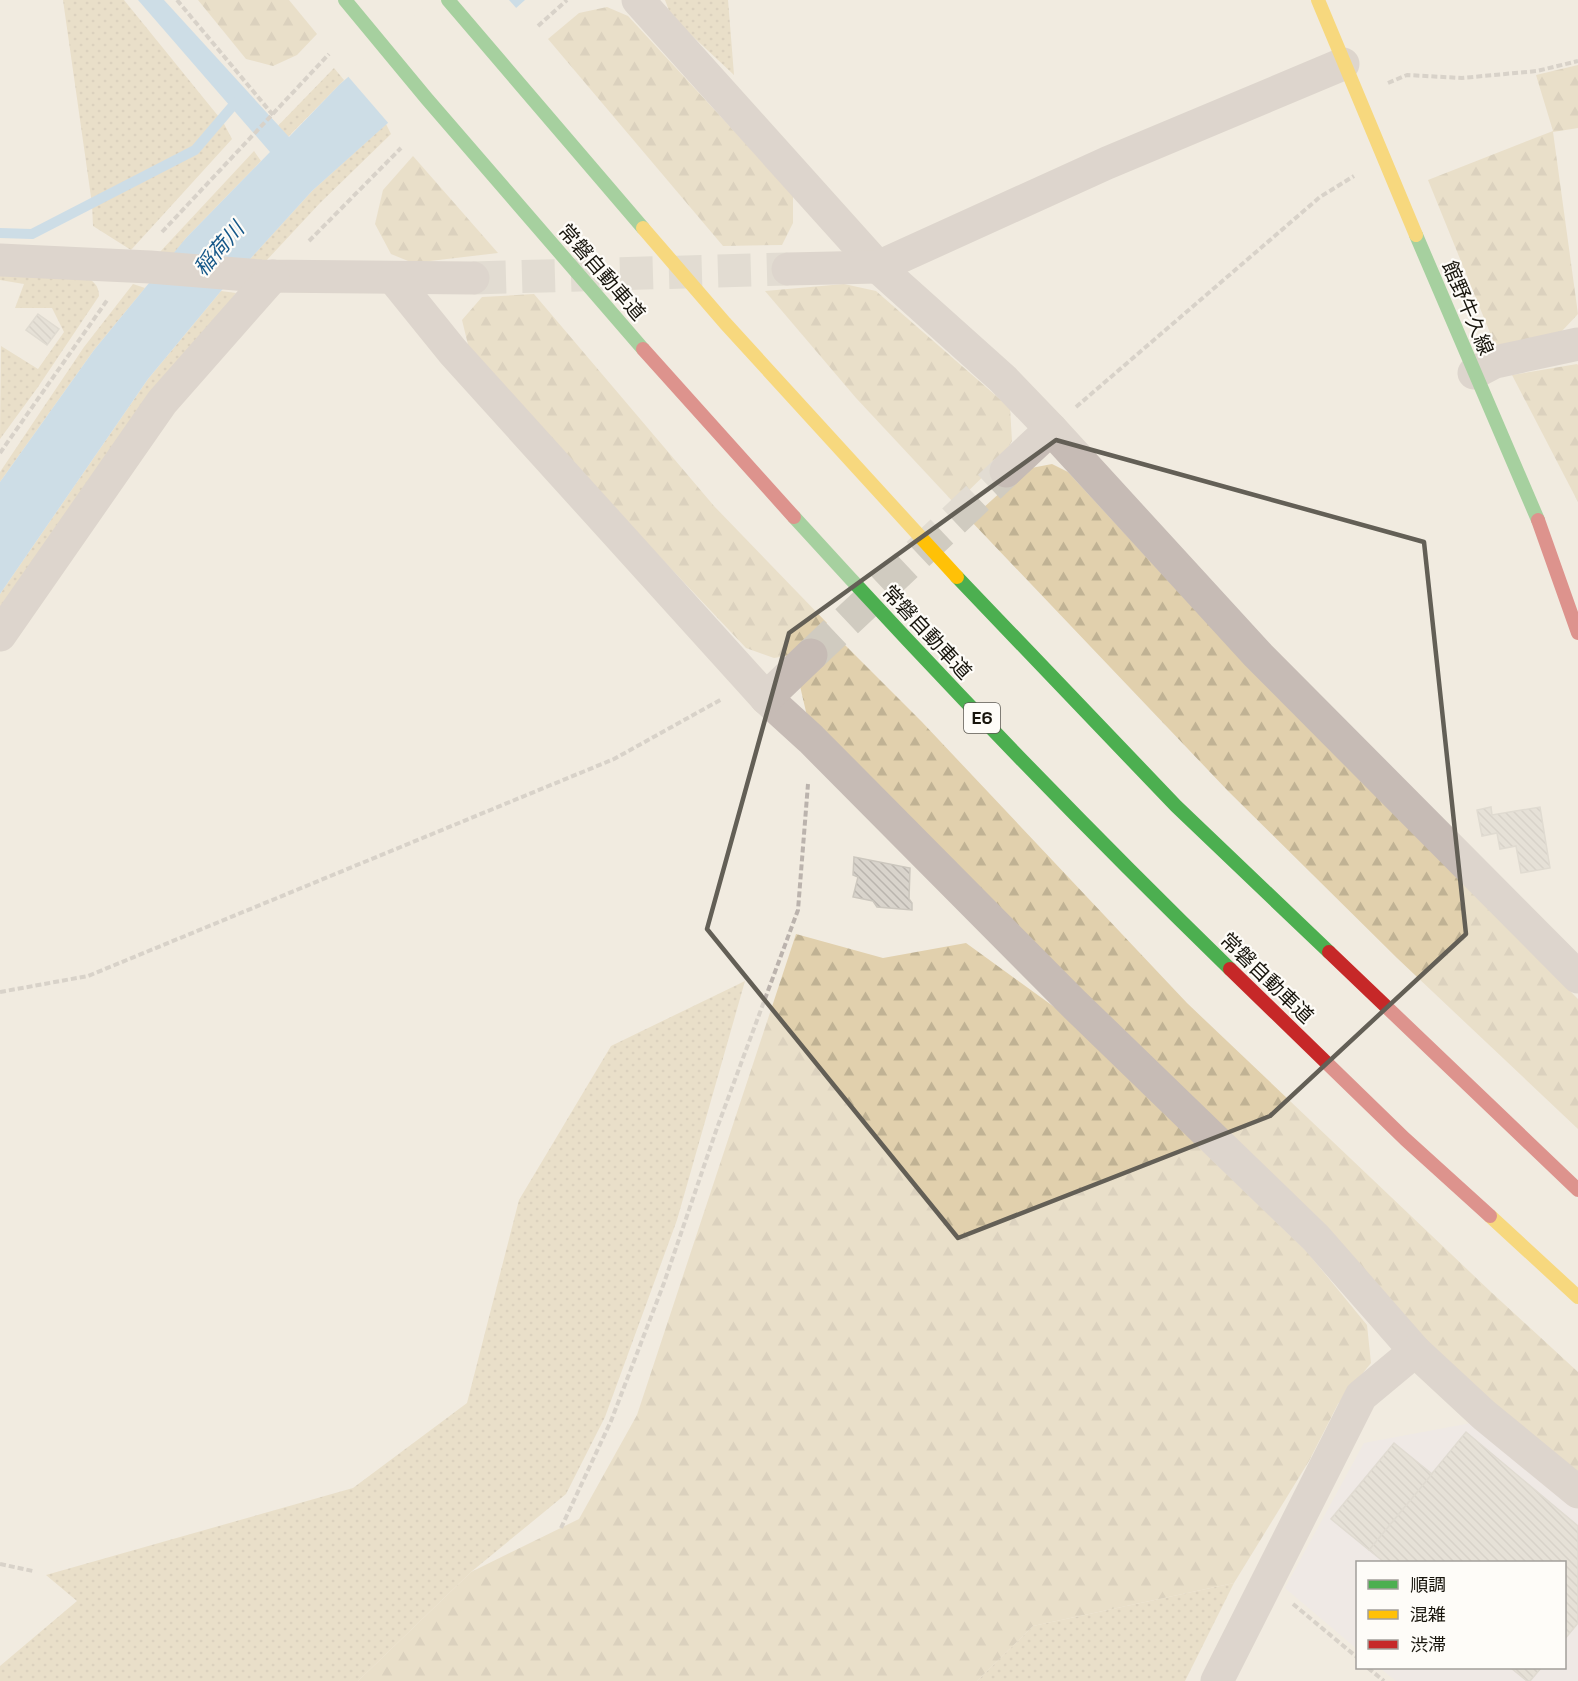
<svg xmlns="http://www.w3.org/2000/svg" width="1578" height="1681" font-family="'Space Grotesk','Noto Sans JP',sans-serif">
  <defs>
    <pattern id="grass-dots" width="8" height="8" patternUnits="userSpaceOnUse" patternTransform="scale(1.5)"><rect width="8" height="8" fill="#e1d0ad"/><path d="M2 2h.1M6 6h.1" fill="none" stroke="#c0b294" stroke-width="1.8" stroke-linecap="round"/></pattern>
    <pattern id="forest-firs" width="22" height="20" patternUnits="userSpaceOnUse" patternTransform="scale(1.5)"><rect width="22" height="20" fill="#e1d0ad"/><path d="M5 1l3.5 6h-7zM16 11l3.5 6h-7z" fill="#c0b294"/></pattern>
    <pattern id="building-back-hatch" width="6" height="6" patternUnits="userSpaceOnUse" patternTransform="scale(1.5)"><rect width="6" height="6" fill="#d9d4cc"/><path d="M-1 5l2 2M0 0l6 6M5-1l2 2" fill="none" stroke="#bab5ae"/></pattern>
  </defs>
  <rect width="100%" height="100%" fill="#f1ebe0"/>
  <path fill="#ede6ec" d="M1477,1422L1578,1509V1681H1396L1380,1668H1564V1562H1358L1357,1649L1285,1588L1364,1443Z"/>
  <g fill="url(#grass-dots)">
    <path d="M63,0H124L223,122L232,139L131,250L93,226L92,204Z"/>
    <path d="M665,0H728L734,75L671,16Z"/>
    <path d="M334,68L344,80L283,142L273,131Z"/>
    <path d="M386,124L391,134L320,203L265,262L250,259L312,191Z"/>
    <path d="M254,151L261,161L186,238L172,256L159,253Z"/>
    <path d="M0,270L84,275C93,281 99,285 99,296L38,387L0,439L1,346L38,369L64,332L52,308H15L24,284L0,280Z"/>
    <path d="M133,284L145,288L94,350L0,482V472L84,347Z"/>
    <path d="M221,291L236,293L0,613V594L148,379Z"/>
    <path d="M745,981L677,1220L605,1417L566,1494L471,1572L358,1681H0V1666L77,1601L46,1575L353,1488L467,1403L519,1200L611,1046Z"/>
    <path d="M1234,1583L1185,1681H977L1033,1626Z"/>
  </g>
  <g fill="url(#forest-firs)">
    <path d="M198,0H289L317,34L297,55L273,66L246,59Z"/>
    <path d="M607,7L628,16L793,195V223L782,245L723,246L548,39L579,13Z"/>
    <path d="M1578,65V128L1553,132L1578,314L1562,331L1497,350L1428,180L1553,131L1536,75Z"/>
    <path d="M413,156L498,253L413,263L391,254L375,224L383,190Z"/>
    <path d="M844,284L876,291L1010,408L1012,441L1001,459L955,504L856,398L765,291Z"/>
    <path d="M534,294L714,506L827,623L792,655L774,658L746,648L471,357L462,320L482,297Z"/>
    <path d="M1577,364L1578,365V502L1512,375Z"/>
    <path d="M1052,464L1068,472L1244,663L1578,999V1129L1397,958L1228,791L970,520L1026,469Z"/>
    <path d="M843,643L922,722L1187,1003L1491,1292L1578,1372V1476L1460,1375L807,716L800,686L816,664Z"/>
    <path d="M796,934L883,958L966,943L1057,1009L1307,1252L1367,1325L1371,1363L1338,1404L1309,1461L1234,1583L1033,1626L977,1681H358L471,1572L579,1519L637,1415Z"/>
  </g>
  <path fill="#a3ccee" d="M138,0H164L289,137L339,85L436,0H525L312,191L221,291L148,379L0,594V482L94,350L186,238L270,152Z"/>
  <path fill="#f1ebe0" d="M432,0H509L518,10L390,125L346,74Z"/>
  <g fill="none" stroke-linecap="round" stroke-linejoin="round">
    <path stroke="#a3ccee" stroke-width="10" d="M0,233L32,234L195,150L236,102"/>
  </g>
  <g fill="url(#building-back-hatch)" stroke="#ccc7be" stroke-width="1.5">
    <path d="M38,314L59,329L47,345L26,330Z"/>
    <path d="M1491,807L1492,815L1540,807L1550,868L1521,873L1516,846L1500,849L1497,833L1482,836L1477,810Z"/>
    <path d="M854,857L910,868L909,899L912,903V910L877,907L873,901L853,897L858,877L853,875Z"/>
    <path d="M1466,1432L1578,1526V1623L1564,1640V1562H1384L1369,1550Z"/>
    <path d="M1394,1443L1432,1474L1369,1550L1331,1519Z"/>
    <path d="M1511,1668H1541L1530,1681H1527Z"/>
  </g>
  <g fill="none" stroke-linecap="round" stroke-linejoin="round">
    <g stroke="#d0cbc0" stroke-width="33" stroke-dasharray="33 16" stroke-linecap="butt">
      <path d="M473,278L788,269"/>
      <path d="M811,655L1006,471"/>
    </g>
    <g stroke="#bbb3ad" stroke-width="4" stroke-dasharray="6 3" stroke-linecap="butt">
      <path d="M177,0L273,115"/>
      <path d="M538,26L567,0"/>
      <path d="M1388,83L1407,75L1462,78L1537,71L1578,61"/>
      <path d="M162,232L329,54"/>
      <path d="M309,241L401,148"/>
      <path d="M1076,407L1320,197L1354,176"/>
      <path d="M0,453L108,299"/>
      <path d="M0,992L88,976L614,759L722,699"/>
      <path d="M561,1528L611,1421L664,1283L717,1128L798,910L808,784"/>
      <path d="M0,1564L33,1571"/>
      <path d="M1293,1604L1358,1658"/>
      <path d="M1368,1668L1384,1681"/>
    </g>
    <g stroke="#c6bbb5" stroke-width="33">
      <path d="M638,0L878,267L1003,379L1051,429L1257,654L1578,977"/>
      <path d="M0,260L150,267L261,276L473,278"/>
      <path d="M788,269L878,267L1107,163L1343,64"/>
      <path d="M394,279L453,352L766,698L811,739L1073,1003L1316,1238L1415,1351L1484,1415L1578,1492"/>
      <path d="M1474,373L1495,362L1578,344"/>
      <path d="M1006,471L1051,429"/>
      <path d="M0,635L162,402L273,276"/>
      <path d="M766,698L811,655"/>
      <path d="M1217,1681L1361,1396L1415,1351"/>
    </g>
    <g stroke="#4caf50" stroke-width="14">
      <path d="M345,0L427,99L643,349"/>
      <path d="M448,0L643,228"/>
      <path d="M1416,235L1538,520"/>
      <path d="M794,517C935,672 1080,823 1230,969"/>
      <path d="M957,577L1176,806L1329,952"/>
    </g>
    <g stroke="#ffc107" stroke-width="14">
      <path d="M1318,0L1416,235"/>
      <path d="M643,228L725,323L957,577"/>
      <path d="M1490,1216L1578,1297"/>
    </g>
    <g stroke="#c62828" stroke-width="14">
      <path d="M643,349L794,517"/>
      <path d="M1538,520L1578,633"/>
      <path d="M1329,952L1578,1190"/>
      <path d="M1230,969L1405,1139L1490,1216"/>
    </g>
  </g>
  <path d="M0 0H1578V1681H0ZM1056,440L1424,542L1466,934L1270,1116L958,1238L707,929L789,633Z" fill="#f1ebe0" fill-opacity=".55" fill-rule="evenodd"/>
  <path fill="none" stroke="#635f56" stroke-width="4.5" stroke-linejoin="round" d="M1056,440L1424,542L1466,934L1270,1116L958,1238L707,929L789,633Z"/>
  <g text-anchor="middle" stroke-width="4.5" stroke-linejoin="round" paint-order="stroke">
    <rect fill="#fefcf8" stroke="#5c5a53" stroke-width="1.5" x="964" y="703" width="36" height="30" rx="4.5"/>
    <g font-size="18" font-weight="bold" fill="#17140c">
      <text x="982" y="724">E6</text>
    </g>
    <g font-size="20" fill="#17140c" stroke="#fefcf8">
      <text transform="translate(602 272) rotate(49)" y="7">常磐自動車道</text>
      <text transform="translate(1468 308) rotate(67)" y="7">館野牛久線</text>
      <text transform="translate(927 632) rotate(47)" y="7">常磐自動車道</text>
      <text transform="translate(1267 978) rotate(44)" y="7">常磐自動車道</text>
    </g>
    <g font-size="21" font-style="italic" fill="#165889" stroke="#fefcf8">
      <text transform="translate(219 249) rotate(-49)" y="7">稲荷川</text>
    </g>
  </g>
  <rect x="1356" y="1561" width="210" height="108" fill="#fefcf8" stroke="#a29f9a" stroke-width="1.5"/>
  <rect x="1368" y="1580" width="30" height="9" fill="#4caf50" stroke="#a29f9a" stroke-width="1.5"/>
  <text x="1410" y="1591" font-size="18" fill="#17140c">順調</text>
  <rect x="1368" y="1610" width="30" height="9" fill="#ffc107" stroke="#a29f9a" stroke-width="1.5"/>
  <text x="1410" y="1621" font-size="18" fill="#17140c">混雑</text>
  <rect x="1368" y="1640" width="30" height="9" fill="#c62828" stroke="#a29f9a" stroke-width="1.5"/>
  <text x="1410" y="1651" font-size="18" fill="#17140c">渋滞</text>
</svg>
